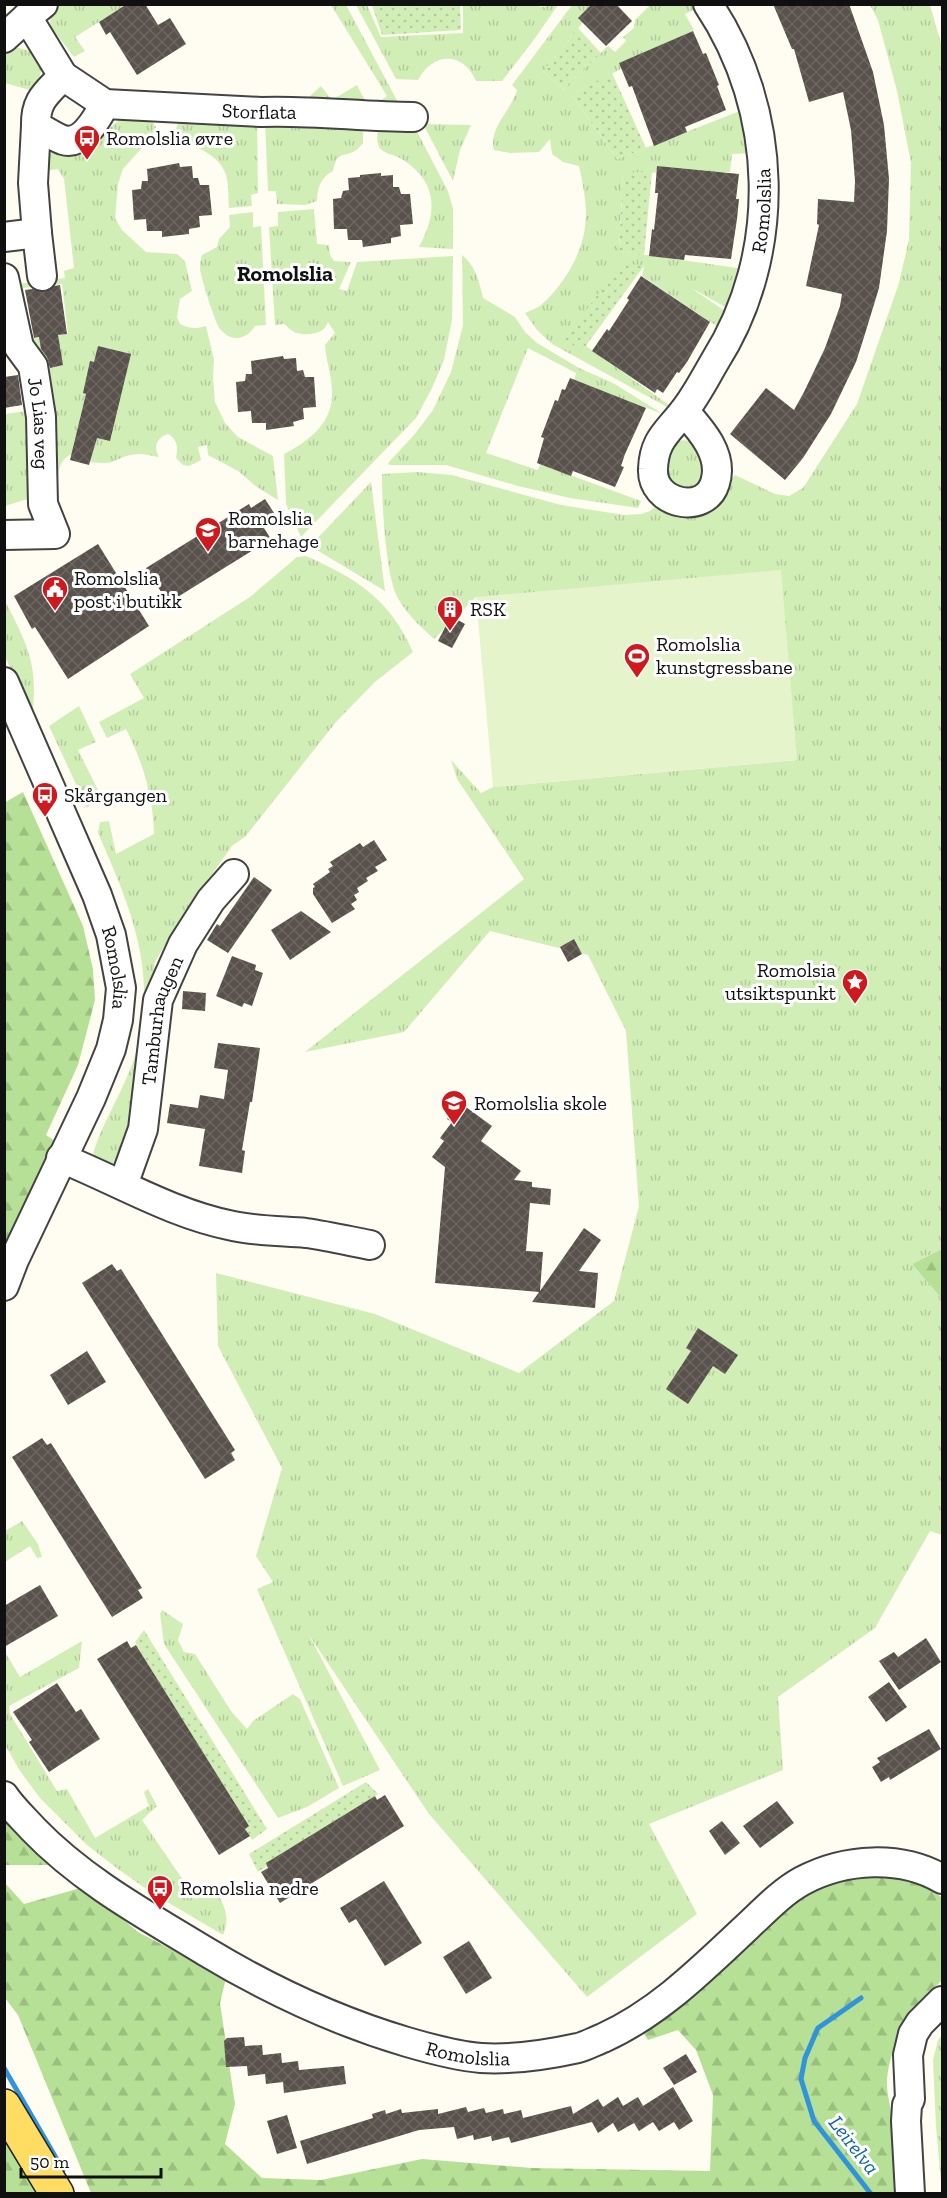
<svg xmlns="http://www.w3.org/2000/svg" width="947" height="2198" font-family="'Zilla Slab',serif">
  <defs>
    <pattern id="grass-tufts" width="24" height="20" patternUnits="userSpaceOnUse" patternTransform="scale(1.5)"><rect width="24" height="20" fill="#d2eeb7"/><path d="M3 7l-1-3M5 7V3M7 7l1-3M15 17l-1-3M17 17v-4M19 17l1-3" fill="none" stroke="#b3cb9c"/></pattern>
    <pattern id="forest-firs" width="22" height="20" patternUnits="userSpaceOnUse" patternTransform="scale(1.5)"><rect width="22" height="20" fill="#b5e095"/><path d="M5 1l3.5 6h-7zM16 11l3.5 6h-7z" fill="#9bbf7f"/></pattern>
    <pattern id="garden-dots" width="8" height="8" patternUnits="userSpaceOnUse" patternTransform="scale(1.5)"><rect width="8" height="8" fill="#d2eeb7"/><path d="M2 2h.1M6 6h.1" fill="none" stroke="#b3cb9c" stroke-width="1.8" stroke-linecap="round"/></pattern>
    <pattern id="building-cross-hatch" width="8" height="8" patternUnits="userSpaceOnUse" patternTransform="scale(1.5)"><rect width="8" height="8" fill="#59514b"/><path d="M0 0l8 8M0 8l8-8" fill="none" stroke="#6c6561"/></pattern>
  </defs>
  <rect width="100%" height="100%" fill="#fffdf2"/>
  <g fill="url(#grass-tufts)">
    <path d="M58,5H126L75,37L85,51L74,57L50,26L51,9Z"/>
    <path d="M331,5H346L400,106L374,105L387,96Z"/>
    <path d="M530,5L545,7L546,5H558L533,41L502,81H476C463,51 433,52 418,80L396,79L356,5H367L381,37L463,33V5Z"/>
    <path d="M572,5H597L543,72L563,89L608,46L615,52L626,41L623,37L634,28L635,20L650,5H693L696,9L685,14L694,30L572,95L617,159L740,111L751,153L732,154L730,172L623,173L619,251L744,269L729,309L691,288L728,313L718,327L642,276L644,266L582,351L586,346L669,405L667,407L552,344L537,330L525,313C531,310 538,308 542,304C563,286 582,254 585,227C588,207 583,185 579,166L563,162L552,154L550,139L539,152L510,153L494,150C488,128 511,111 517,90L512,85Z"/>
    <path d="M870,5H930L942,47V1249L912,1264L942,1299V1535L930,1531L875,1628L778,1697L783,1770L649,1824L697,1914L587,1997L429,1814L309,1635L380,1770L343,1786L257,1589L273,1582L256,1556L282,1468L218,1346L216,1273L375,1314L519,1373L614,1301L639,1206L626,1031L588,955L490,931L404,1032L305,1052L524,879L457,779L451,760L481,793L493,787L797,760L476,597L434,639C420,626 402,610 395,592C385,563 382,505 382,474L417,472L452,475L561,505L624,515L641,514L650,511L658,504L718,499L735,475L775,494L789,496L803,488L857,404L899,283L909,239L911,163L897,91L878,20Z"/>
    <path d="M15,47L38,53C45,68 40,77 33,91L5,83L4,55Z"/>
    <path d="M357,85L366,103L299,106L321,86L332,100Z"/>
    <path d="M121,119L151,120L156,127L155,133L123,169L118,184L115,218L122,230L146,252L177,254L185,261L192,291L180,299L177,317L180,324C190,329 196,329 206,326L214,360L213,377L215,402L225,423L238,437L273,456L278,500L257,487L238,471L208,455L207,445L198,447L201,460L189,466L183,465L176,458C178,448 178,440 168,434C157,437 153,447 159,457C152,456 146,454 139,454C129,454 121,458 112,462C103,465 76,461 70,455C57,461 58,479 56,491L30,339L68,334L62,284L23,288L26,309L17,310L11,285L65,278L64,271L74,268L64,179L58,169L45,171C47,137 76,152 95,140C104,134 112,125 121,119Z"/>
    <path d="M179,119L257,120L258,193L251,195L252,206L229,208C228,197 229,185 226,175C219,153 192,146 174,136Z"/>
    <path d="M265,121L360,126L363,132V143C348,163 338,145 333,171C321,177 317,188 317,201L305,205L277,204L276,191H268Z"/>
    <path d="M412,122L448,191L453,209V249L419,247C439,211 437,180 400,158C394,155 382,153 379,147C376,141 378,131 378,124Z"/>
    <path d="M423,124L471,125L460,150L453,181Z"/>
    <path d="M314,209L317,244L329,245L330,255L334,261L351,262L339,289L347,291L357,262L453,256L452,320L444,360L432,388L416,418L301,537L286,504L284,454C307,442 331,425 332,396C333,379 326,362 325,345L335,333L328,322C325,334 308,336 297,333C292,332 288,327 284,324L275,325L269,227L278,226V212Z"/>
    <path d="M253,212V227L261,226L266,325L255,326C246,340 232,343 220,329C215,323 203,283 201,274C199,267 200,262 202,255L217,247L219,239L230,227L229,215Z"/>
    <path d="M462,255C476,266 479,281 483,298L515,317L525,332L537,343L579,368L613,383L663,414L574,381L576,373L528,348L486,453L538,470L540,464L641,501L638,508L570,498L518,486L446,465H389L388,463L414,435L433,410L451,372L463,325Z"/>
    <path d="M34,410L40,495L5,506V414Z"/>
    <path d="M684,440L693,442L706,453L700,485L684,490L668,485L660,461L676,442Z"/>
    <path d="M371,482L385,591L310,546Z"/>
    <path d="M306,556C357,579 389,598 413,652L375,682L336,722L246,836L232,846L181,918L155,962L141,1086L119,1165C107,1166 101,1162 93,1154C104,1117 128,1085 137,1048C158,969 129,904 98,833L100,822L109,821L116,854L154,834C153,795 143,763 126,729L107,738L99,722L144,698L130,674L250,597L297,557Z"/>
    <path d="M4,599C25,640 38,662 33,709L28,711L5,656Z"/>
    <path d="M79,706L96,742L78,750L98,790L93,802L87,808L49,726Z"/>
    <path d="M22,1521L38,1544L42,1557L37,1558L30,1546L5,1562V1531Z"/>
    <path d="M162,1610L183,1624L178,1640L184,1652L195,1654L231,1711L247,1729L253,1721L293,1694L300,1699L339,1788L307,1807L278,1818L164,1644L160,1614Z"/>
    <path d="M82,1641L79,1668L9,1706L10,1714L57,1791L67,1789L95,1838L149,1806L144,1792L148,1789L157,1806L142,1820L196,1899L214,1888C224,1904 231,1917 223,1935L152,1893L118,1869L87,1845L40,1798L20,1771L5,1745V1652L20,1677Z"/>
    <path d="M942,2035V2194L936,2127L933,2060L938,2040Z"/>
  </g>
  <g fill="url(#forest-firs)">
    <path d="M23,792L83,926L93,969L95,1000L78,1065L46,1135L58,1143L5,1257L4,803Z"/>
    <path d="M942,1249V1299L912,1264Z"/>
    <path d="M4,1812L50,1865H5Z"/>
    <path d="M895,1876C912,1880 930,1885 942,1898V1980C915,2008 891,2038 887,2079C886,2094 892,2110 893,2125C895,2145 894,2166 894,2186L896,2193H91L18,2015L5,1998L4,1882L24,1904L84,1887L138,1932L226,1978L220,2003L235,2104L225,2144L262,2178L321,2180L422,2159L531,2168L710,2171L713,2095L696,2050L678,2030L648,2040L640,2028L794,1900L819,1886L843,1878Z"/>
    <path d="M5,2132L40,2193H5Z"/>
  </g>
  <g fill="url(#garden-dots)">
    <path d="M372,5H460L461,30L382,35Z"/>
    <path d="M578,28L601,53L563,89L543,72Z"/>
    <path d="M612,73L646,148L617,159L572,95Z"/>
    <path d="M652,172L644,255L619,251L623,173Z"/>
    <path d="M621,264L644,265L582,351L564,339Z"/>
    <path d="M144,1630L267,1829L252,1840L135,1642Z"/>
    <path d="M366,1782L378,1794L258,1872L249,1854Z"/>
  </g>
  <path fill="#e5f4ca" d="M781,570L797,760L493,787L476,597Z"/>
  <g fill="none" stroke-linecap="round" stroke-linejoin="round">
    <g stroke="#3193da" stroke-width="5">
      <path d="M861,1998L818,2028L805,2058L801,2079L814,2121L871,2194"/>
      <path d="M4,2068L63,2170"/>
    </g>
  </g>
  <g fill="url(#building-cross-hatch)">
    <path d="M127,4H145L158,25L170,18L186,44L137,75L110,32L106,35L99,22Z"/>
    <path d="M592,4H616L632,21L606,46L578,18Z"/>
    <path d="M773,4H849L873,72L884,125L889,179L887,231L879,288L864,337L856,362L831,414L803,458L785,480L730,434L766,388L794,410L804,392L825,348L840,306L842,294L806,286L819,225L817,224L818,199L854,202L855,181L851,130L843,92L809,102L794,49H792Z"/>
    <path d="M693,31L703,54L706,53L719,85L717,86L726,110L685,127L687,132L654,146L632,86L629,87L619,63Z"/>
    <path d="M179,163L180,167L192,166L193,178H198L200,185H209L212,215L199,216L200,227L189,229V234L162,237V231H147L146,219L134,220L132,190L141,189L142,181H148L147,169Z"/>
    <path d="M657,166L739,174L736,199H739L737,219L731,259L685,255L684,260L649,256L652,229L654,230L658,193H655Z"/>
    <path d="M381,173V176L393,175V187H399L401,194H410L413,224L400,225L401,236L391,238V243L363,247L362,240H348L347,229H334L333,199L341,198L343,191L349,190L348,178L360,177V175Z"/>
    <path d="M641,276L710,322L687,362L679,373L677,372L663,393L657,389L655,393L592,351L607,329L609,331L629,300L627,298Z"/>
    <path d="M60,285L67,334L58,335L63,365L50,368L47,357L41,349L39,337L34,338L25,290L33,289L44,292L54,286Z"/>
    <path d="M98,346L131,354L110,441L97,438L89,465L70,460L86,394L83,393L90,361L94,362Z"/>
    <path d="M283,356L284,359L296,358L297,371L303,370L305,377H314L316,407L303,408L304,419L293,422L294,426L266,430V423H252L251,411L238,412L236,382L245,381L246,374H252L251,361Z"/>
    <path d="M18,375L22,405L4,408V377Z"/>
    <path d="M570,378L646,408L625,454L621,466L624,467L615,487L573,471L571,476L537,463L544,438L541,437L555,400L558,401L562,389L565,390Z"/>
    <path d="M265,499L276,516L262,525L271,539L168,603L146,568L249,504L251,508Z"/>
    <path d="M98,544L149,626L68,679L35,627L32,629L14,596Z"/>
    <path d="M451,616L465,624L452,648L438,641Z"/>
    <path d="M374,840L387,860L375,867L378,871L366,878L368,881L357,888L359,892L354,895L357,900L351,904L355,909L332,923L313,894V888L315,887L313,884L330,872L328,869L333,866L330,862L360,843L363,847Z"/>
    <path d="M254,877L272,890L228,953L207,940L217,924L220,926Z"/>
    <path d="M301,911L331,932L290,960L271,930Z"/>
    <path d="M574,939L582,954L568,962L560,947Z"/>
    <path d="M232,956L256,965L255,970L263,973L252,1006L244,1003L242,1007L216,996Z"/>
    <path d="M183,991L206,993L205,1011L182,1009Z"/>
    <path d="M218,1043L260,1048L252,1102H250L242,1150L245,1151L242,1173L199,1166L205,1129L167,1123L170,1104L198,1108L200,1095L224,1099L228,1070L214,1068Z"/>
    <path d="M459,1102L492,1126L481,1141L521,1171L514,1180L532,1182V1187L551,1189L550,1205L530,1203L526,1251L543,1252L540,1291L584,1228L601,1240L579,1271L598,1273L595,1308L532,1302L539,1292L435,1283L445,1167L432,1157L444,1141L440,1138L452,1122L447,1119Z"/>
    <path d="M112,1264L117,1271L121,1269L235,1450L231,1453L235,1460L205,1479L82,1283Z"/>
    <path d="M698,1328L738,1355L725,1374L713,1366L688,1404L666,1389L691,1351L686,1348Z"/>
    <path d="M87,1351L106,1382L68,1405L50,1375Z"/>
    <path d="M42,1438L47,1445L51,1443L142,1588L138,1590L143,1598L112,1617L12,1457Z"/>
    <path d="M40,1585L58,1616L4,1647V1606Z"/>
    <path d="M926,1638L941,1662L899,1690L879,1661L894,1652L898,1657Z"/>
    <path d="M127,1641L131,1648L136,1645L249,1826L245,1829L250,1836L219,1855L97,1659Z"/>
    <path d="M889,1682L907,1707L886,1722L868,1697Z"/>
    <path d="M57,1683L76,1712L81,1709L100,1739L49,1772L29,1742L32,1740L13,1712Z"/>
    <path d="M929,1729L941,1749L890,1780L889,1777L881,1782L872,1767L880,1762L877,1758Z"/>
    <path d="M385,1795L404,1826L280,1903L261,1872L268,1868L266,1863L375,1796L377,1800Z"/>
    <path d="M777,1801L794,1823L760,1848L743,1826Z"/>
    <path d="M722,1821L740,1843L725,1855L709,1831Z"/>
    <path d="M384,1881L422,1943L385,1966L356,1919L349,1923L340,1908Z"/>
    <path d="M469,1941L492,1978L466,1994L443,1957Z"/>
    <path d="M244,2037L245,2046L262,2045L263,2055L281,2053L282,2063L298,2061L299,2070L344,2066L346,2084L284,2093L283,2082L266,2084L265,2074L248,2076L247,2066L226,2067L224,2041L227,2038Z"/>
    <path d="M686,2054L697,2072L674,2085L663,2068Z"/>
    <path d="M673,2087L693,2121L679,2130L674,2122L659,2131L653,2122L639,2131L634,2123L618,2132L613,2123L598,2133L592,2122L511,2143L509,2137L492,2141L491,2136L474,2140L473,2135L457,2139L454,2127L419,2130L307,2164L300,2141L373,2118L372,2114L385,2110L386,2114L401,2109L402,2113L438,2109V2114L466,2107L468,2112L484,2108L486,2113L503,2109L504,2114L521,2110L523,2118L571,2106L573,2114L598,2099L603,2107L618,2097L623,2106L638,2097L643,2106Z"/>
    <path d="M287,2115L297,2148L277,2154L267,2121Z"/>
  </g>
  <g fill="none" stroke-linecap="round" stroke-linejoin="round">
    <g stroke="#434343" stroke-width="32">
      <g id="minor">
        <path id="s1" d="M27,17L63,76L105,104L261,112C312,110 363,117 413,117"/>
        <path d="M4,38L27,17L43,4"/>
        <path d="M63,76C47,93 35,100 36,126C45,130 54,137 63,140C83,146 97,118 105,104"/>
        <path d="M37,233L42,276"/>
        <path d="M4,237L37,233L33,183L36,126"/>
        <path id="s2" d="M4,278L19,347L33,366L41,417L43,504L55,534L4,535"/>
        <path id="s3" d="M684,411C701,430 724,455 715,483C705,516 651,504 653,469C654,440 667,433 684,411C696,396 705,378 715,361C783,254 779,110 708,4"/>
        <path id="s4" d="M4,682L97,895L111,935L121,988L118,1020L111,1049L91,1098L14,1260L4,1286"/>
        <path d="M61,1158C118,1181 172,1214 233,1226C256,1231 282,1231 306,1233C328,1236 349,1241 370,1245"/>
        <path id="s5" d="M123,1185L143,1129L158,1000L183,944L211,900L234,874"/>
        <path id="s6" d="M4,1796C12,1808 23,1818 33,1829C82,1880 144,1914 205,1951C268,1989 336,2021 407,2042C431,2049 456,2056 481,2058C513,2060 546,2055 578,2048C586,2046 595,2041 603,2038C660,2012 703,1968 748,1926C765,1910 782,1892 802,1881C845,1858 901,1855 942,1879"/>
        <path d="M910,2194L906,2121L907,2105L910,2099L908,2055L913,2034L920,2023L942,2001"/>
      </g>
    </g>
    <g stroke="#212121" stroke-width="36">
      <path id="major" d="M4,2106L57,2194"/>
    </g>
    <use href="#minor" stroke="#fff" stroke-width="28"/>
    <use href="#major" stroke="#ffdc62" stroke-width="33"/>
  </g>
  <defs>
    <g id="bus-pin" transform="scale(1.35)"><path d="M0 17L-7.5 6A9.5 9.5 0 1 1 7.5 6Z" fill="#ce191e" stroke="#fff"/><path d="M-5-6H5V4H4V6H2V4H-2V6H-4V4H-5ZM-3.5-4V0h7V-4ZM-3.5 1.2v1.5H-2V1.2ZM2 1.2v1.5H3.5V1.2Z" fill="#fff"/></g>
    <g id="school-pin" transform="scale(1.35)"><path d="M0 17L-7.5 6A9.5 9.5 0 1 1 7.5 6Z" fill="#ce191e" stroke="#fff"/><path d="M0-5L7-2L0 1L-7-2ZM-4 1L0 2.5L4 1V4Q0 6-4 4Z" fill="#fff"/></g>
    <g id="civic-pin" transform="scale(1.35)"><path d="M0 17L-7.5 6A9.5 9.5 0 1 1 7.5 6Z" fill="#ce191e" stroke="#fff"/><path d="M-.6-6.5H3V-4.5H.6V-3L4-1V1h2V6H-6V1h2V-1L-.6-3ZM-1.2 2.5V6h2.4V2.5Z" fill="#fff"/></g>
    <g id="building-pin" transform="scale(1.35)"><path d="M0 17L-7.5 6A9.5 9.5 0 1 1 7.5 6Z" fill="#ce191e" stroke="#fff"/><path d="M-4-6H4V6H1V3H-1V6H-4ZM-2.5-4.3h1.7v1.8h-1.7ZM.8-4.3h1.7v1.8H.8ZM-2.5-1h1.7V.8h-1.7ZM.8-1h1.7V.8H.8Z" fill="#fff"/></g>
    <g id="stadium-pin" transform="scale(1.35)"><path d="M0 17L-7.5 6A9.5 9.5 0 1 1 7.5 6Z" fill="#ce191e" stroke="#fff"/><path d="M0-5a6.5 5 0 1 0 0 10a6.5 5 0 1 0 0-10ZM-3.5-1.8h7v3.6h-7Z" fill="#fff"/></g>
    <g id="sight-pin" transform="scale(1.35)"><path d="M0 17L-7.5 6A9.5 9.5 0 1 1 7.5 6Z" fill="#ce191e" stroke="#fff"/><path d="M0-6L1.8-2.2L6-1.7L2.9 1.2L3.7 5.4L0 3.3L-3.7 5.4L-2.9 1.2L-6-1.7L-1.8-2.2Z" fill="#fff"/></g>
  </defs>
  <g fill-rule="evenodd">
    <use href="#bus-pin" x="87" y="138"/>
    <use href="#school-pin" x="208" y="530"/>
    <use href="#civic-pin" x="55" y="589"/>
    <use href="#building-pin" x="450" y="609"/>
    <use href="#stadium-pin" x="637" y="656"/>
    <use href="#bus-pin" x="45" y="795"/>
    <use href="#sight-pin" x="855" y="982"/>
    <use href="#school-pin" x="454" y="1103"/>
    <use href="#bus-pin" x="160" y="1888"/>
  </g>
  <g text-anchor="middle" stroke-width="6" stroke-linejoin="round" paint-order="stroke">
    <g font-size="20" fill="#101010" stroke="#fff">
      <text dy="7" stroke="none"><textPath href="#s1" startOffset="274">Storflata</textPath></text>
      <text dy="7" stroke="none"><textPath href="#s3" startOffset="458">Romolslia</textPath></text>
      <text dy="7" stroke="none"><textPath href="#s2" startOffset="152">Jo Lias veg</textPath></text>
      <text dy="7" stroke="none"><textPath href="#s4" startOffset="308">Romolslia</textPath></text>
      <text dy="7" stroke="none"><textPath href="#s5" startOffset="170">Tamburhaugen</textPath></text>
      <text dy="7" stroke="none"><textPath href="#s6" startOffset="540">Romolslia</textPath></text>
    </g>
    <g font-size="20" fill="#101010" stroke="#fff" text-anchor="start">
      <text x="106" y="145">Romolslia øvre</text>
      <text x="228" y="525">Romolslia<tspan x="228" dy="23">barnehage</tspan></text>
      <text x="74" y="585">Romolslia<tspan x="74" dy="23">post i butikk</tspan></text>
      <text x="470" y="616">RSK</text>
      <text x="656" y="651">Romolslia<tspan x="656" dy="23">kunstgressbane</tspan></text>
      <text x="64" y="802">Skårgangen</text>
      <text x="836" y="977" text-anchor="end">Romolsia<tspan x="836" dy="23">utsiktspunkt</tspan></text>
      <text x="474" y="1110">Romolslia skole</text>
      <text x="180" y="1895">Romolslia nedre</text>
    </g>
    <g font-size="21" font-style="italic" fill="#0c64ae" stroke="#fff">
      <text transform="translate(854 2145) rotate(52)" y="7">Leirelva</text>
    </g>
    <g font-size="22" font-weight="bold" fill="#101010" stroke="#fff">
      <text x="285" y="281">Romolslia</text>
    </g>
  </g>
  <rect width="947" height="2198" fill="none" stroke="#101010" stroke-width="12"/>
  <path d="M21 2168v9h140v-9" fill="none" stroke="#101010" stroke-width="3"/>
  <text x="30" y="2168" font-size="18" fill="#101010" stroke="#ffffff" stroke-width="4.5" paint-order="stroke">50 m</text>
</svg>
